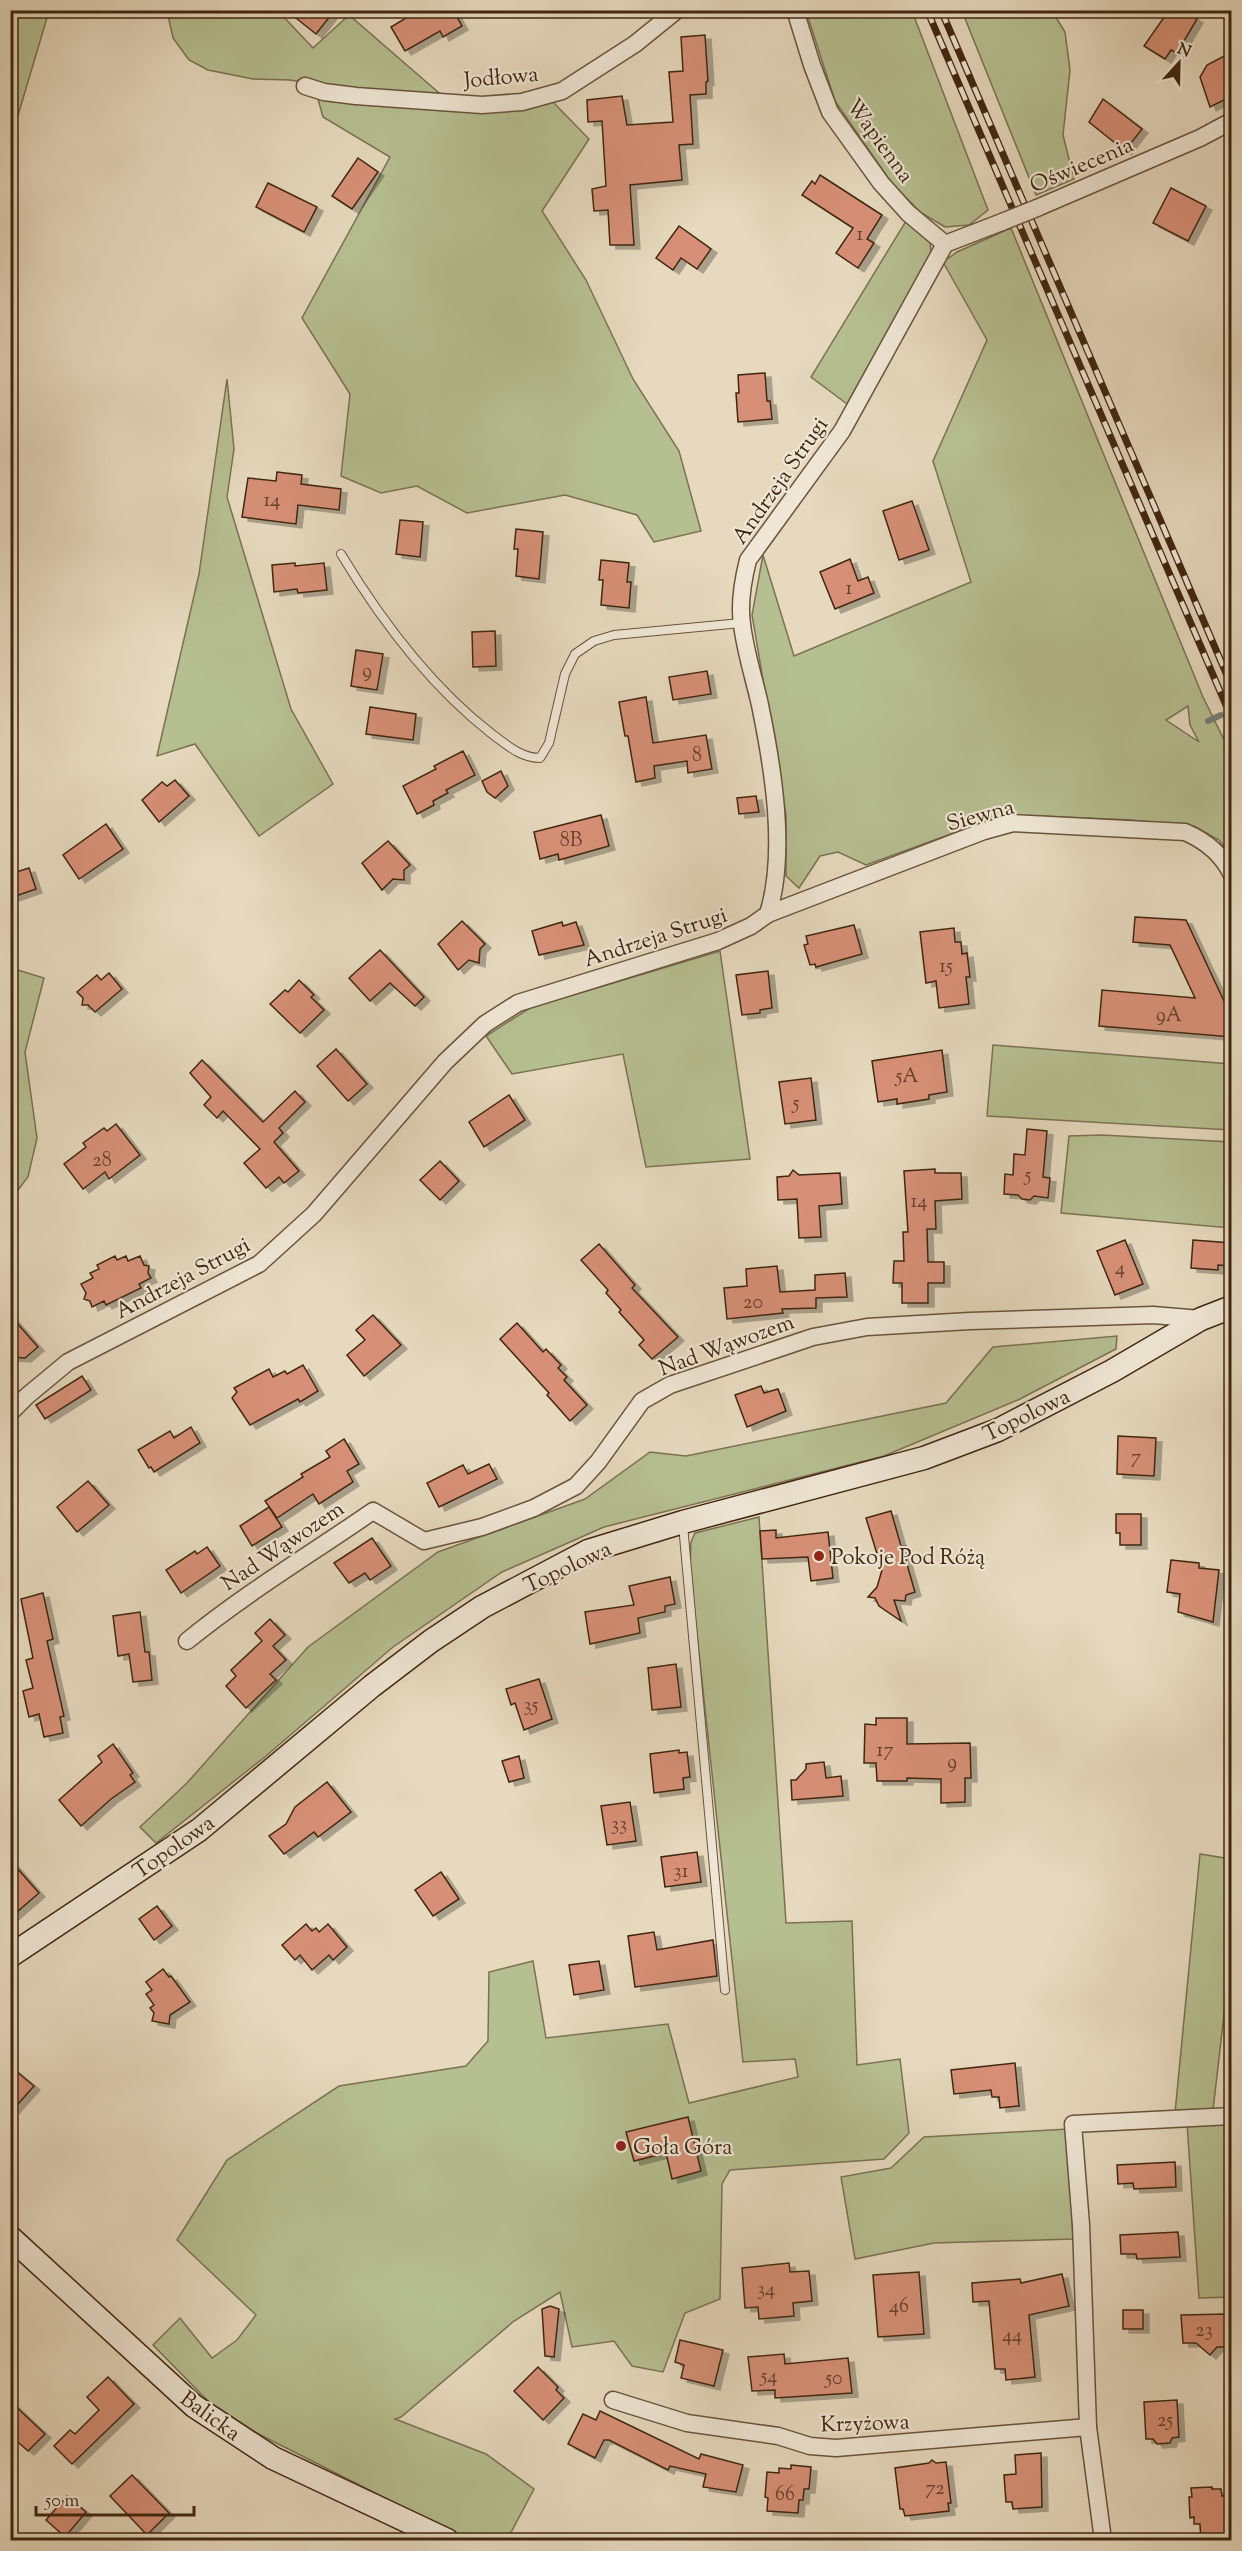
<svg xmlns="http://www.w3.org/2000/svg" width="1242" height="2551" font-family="'Sorts Mill Goudy',serif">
  <defs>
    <filter id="shadow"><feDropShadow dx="6" dy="4" stdDeviation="0" flood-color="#0004"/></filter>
  </defs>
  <rect width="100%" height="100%" fill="#e6d9be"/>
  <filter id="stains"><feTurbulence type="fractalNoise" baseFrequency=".00333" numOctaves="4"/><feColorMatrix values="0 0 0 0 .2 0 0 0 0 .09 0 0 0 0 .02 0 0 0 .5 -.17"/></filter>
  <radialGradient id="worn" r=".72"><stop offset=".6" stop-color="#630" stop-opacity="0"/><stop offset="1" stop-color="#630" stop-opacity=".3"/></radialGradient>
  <g fill="#b6bf91" stroke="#7b7251" stroke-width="1.5" fill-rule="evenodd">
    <path d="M11,10L49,11L11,139L10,11Z"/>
    <path d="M167,11H278L313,48L349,15L439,93L357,91L290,80L253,79L208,70L189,60L173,38Z"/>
    <path d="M806,11H912L988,210L969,225L945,227L920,212L891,182L835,101Z"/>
    <path d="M962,11H1052L1065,32L1070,70L1063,135L1074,179L1036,195Z"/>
    <path d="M318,99L480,109L552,101L589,139L542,211L586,280L633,379L679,451L701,531L654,542L637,515L565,495L467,513L417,486L381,493L341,476L350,394L302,318L390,157L323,117Z"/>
    <path d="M906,221L930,240L931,254L847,404L811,377Z"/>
    <path d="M1011,228L1203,697L1231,754V856L1219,840L1194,826L1131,820L1039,816L1005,817L970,827L866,865L838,852L820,856L799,888L786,876V815L752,615L763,555L794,656L971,582L933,461L987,340L943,262L957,252ZM1188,706L1190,725L1199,742L1166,720Z"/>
    <path d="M227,379L234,449L227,497L291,709L333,784L259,836L195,744L157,756L199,574Z"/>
    <path d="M720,951L750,1159L646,1167L623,1054L512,1074L486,1036L530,1008Z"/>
    <path d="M11,968L44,978L25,1052L37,1138L28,1177L11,1199Z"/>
    <path d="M993,1045L1231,1064V1130L987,1116Z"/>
    <path d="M1102,1135L1231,1142V1228L1061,1213L1069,1136Z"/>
    <path d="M1117,1336L1116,1349L1018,1400L884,1456L604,1527L502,1572L393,1647L266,1756L156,1843L140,1827L186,1784L308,1647L438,1552L585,1499L650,1452L686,1456L946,1403L993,1347Z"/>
    <path d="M759,1517L786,1923L852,1921L857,2065L900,2059L909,2133L884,2159L730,2170L722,2184L720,2299L685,2313L663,2372L632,2366L614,2341L572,2347L560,2292L514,2321L401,2417L395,2419L486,2454L534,2489L507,2540H468L245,2427L208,2401L153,2345L180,2318L212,2358L237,2340L256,2315L177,2240L227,2160L339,2086L466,2066L488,2041L489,1972L533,1961L546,2038L668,2024L689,2103L798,2077L795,2059L743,2062L690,1569L691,1542L695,1533Z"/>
    <path d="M1200,1854L1231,1859V1954L1213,2110L1175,2113Z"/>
    <path d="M1231,2121V2297L1199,2298L1187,2123Z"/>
    <path d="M1068,2129L1073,2239L934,2243L855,2259L841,2177L891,2168L924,2137Z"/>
  </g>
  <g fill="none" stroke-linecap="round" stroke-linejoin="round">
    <path stroke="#757e76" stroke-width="6" d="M1208,721L1221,715"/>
  </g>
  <g fill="#d79077" stroke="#402611" stroke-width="1.5" filter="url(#shadow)">
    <path d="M286,10H335L316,34Z"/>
    <path d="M419,10H453L462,26L443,37L440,31L405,51L391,27Z"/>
    <path d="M1169,10H1183L1197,19L1177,53L1171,50L1165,59L1144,46Z"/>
    <path d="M705,35L708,81L706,82V94L690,95L693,144L679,145L682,180L630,185L634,245H610L608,210L594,211L592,189L606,186L602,121L588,122L587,100L622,96L627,125L673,122L669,72L683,71L681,37Z"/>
    <path d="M1232,52V96L1210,107L1200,77L1207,65Z"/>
    <path d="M1103,99L1142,129L1125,151L1089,122Z"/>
    <path d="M358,158L378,172L352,209L332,196Z"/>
    <path d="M820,175L882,215L867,239L874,243L858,268L836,253L853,228L802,195L812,181L815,184Z"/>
    <path d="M268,183L317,207L304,232L256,207Z"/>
    <path d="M1171,188L1206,206L1188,241L1153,223Z"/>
    <path d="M679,226L711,249L697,269L681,258L673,270L656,258Z"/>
    <path d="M765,373L767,401H770L772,419L738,422L736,393H739L738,375Z"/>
    <path d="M277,472L302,475L301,484L341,489L339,510L298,505L296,524L242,517L248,478L276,481Z"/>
    <path d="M912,501L929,550L899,560L883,511Z"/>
    <path d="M400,520L423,522L420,557L396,554Z"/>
    <path d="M516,529L543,532L539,579L516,576L518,549H514Z"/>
    <path d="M850,559L858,581L868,577L874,593L835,609L820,572Z"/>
    <path d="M601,560L629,563L627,582H631L629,608L601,605L603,580H599Z"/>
    <path d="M295,563V566L324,563L327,590L298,593L297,589L274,592L272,565Z"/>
    <path d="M495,631L496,666L473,667L472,632Z"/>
    <path d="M356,650L383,654L377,690L351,686Z"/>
    <path d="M707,671L711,694L673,700L669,677Z"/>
    <path d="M646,697L653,743L706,735L712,769L688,773L687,761L654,766L655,778L636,782L628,736H625L619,702Z"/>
    <path d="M370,707L416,714L413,740L366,734Z"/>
    <path d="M463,751L475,775L446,790L448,793L433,801L434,805L417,814L403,786L436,769L434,766Z"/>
    <path d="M501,771L508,786L495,798L487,792L482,781Z"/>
    <path d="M175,780L189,796L159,822L142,800L162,782L167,786Z"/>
    <path d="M756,796L759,812L739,814L737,798Z"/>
    <path d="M601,815L609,846L559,860L558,854L540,859L534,832Z"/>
    <path d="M106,824L123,849L79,879L63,855Z"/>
    <path d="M388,841L410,865L404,870V880L393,879L382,890L362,863Z"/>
    <path d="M29,868L36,889L10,898V874Z"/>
    <path d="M1135,917L1186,920L1224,1001H1232V1037L1099,1026L1102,990L1195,998L1170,945L1133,942Z"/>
    <path d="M462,921L485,944L480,949L479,963L469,960L458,970L438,944Z"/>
    <path d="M562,922L563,926L576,922L584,945L539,955L532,931Z"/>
    <path d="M854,925L862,954L816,967L815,964L810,965L804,945L808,944L806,936Z"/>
    <path d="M954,928L955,942H961L962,954L967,953L970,977H966L969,1004L939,1008L936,981L926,983L920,932Z"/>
    <path d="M380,950L424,997L415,1006L390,983L370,1001L349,978Z"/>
    <path d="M768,971L772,1008L760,1010V1013L742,1015L736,975Z"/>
    <path d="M109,973L122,989L95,1012L88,1005H82L83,998L77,992L97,975L101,980Z"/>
    <path d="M299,980L314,995L311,997L324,1010L300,1033L270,1004L285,990L288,992Z"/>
    <path d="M336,1049L367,1084L348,1101L317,1066Z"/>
    <path d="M942,1050L947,1092L929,1095V1099L897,1104V1099L878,1102L872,1061Z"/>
    <path d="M202,1060L263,1122L295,1091L305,1102L279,1128L283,1133L274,1142L299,1171L284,1183L279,1177L266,1188L244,1163L260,1149L223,1111L217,1118L204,1105L211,1097L190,1073Z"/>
    <path d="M811,1078L816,1120L785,1124L779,1082Z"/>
    <path d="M509,1095L525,1120L484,1147L469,1122Z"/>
    <path d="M116,1124L140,1155L109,1179L105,1172L83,1189L64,1164L86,1147L83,1143L104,1128L107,1131Z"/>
    <path d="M1027,1129L1047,1131L1043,1177L1050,1178L1048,1198L1034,1196L1030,1200L1022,1199L1018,1195L1004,1194L1005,1174L1013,1175L1014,1154L1025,1155Z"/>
    <path d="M440,1161L459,1181L440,1200L420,1180Z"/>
    <path d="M935,1169V1173H961L962,1199L935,1201L936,1229H927L928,1262H944V1283H928V1303H902V1283H893L894,1261H904L903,1232H908L904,1171Z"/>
    <path d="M793,1170L799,1175L840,1173L842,1204L819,1206L821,1237L799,1238L797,1199L778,1200L777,1177L789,1176Z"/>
    <path d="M1125,1240L1143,1284L1115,1295L1097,1251Z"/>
    <path d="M1193,1240L1232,1243V1266L1218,1265V1270L1191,1268Z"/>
    <path d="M599,1244L635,1285L632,1288L678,1337L652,1359L639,1345L644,1340L619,1312L621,1310L606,1293L608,1290L581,1260Z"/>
    <path d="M115,1256L117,1260L126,1256L128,1261L140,1256L144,1265L149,1266L148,1273L151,1278L139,1284L141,1288L106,1305L104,1301L92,1307L90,1301L84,1299L86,1293L81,1284L93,1278L90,1273L99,1269L97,1265Z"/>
    <path d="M777,1266L780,1292L815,1290V1275L845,1273L847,1297L816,1298V1308L782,1309L783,1313L727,1319L724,1288L747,1286L746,1269Z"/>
    <path d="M10,1315L38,1347L25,1358L10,1357Z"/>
    <path d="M373,1315L401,1345L364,1376L347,1355L365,1340L356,1330Z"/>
    <path d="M517,1323L543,1352L546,1349L561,1365L558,1368L567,1377L564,1380L587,1405L570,1421L547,1395L549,1393L500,1339Z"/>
    <path d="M303,1365L318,1391L300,1402L298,1399L250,1425L232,1398L237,1392L234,1388L269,1369L273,1377L285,1371L287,1374Z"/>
    <path d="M82,1376L91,1390L45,1419L36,1405Z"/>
    <path d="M761,1386L764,1393L778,1389L786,1411L747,1427L735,1395Z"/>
    <path d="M191,1427L200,1443L154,1472L151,1467L149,1468L138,1450L170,1431L174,1438Z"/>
    <path d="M1118,1436L1156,1438L1154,1476L1117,1474Z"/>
    <path d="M344,1439L359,1464L347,1471L353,1482L319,1504L313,1494L277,1518L265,1501L303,1477L301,1474L330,1457L326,1451Z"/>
    <path d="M489,1464L497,1479L439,1507L427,1483L463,1465L468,1474Z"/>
    <path d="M88,1481L109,1505L77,1532L57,1507Z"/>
    <path d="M269,1507L282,1527L252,1546L240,1526Z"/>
    <path d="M891,1511L901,1546H906V1561L915,1592L906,1595L905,1601L894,1600L901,1621L879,1606L875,1598L868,1597L877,1587L882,1570L866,1518Z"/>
    <path d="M1116,1514H1141V1545H1120V1533H1116Z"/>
    <path d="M776,1530V1538L828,1532L833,1578L811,1581L808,1557L762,1559L760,1531Z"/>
    <path d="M372,1538L391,1566L370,1580L365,1573L349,1583L334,1563Z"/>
    <path d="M207,1547L220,1566L181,1593L166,1570L195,1551L197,1554Z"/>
    <path d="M1171,1560L1199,1563V1568L1219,1570L1213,1622L1178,1612L1180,1594L1167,1592Z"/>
    <path d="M670,1577L675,1604L665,1606V1612L638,1618L640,1633L590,1644L585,1612L634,1605L629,1586Z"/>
    <path d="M43,1593L53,1639L47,1641L64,1716L60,1717L63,1733L44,1737L39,1714L29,1717L23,1691L33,1688L26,1660L33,1658L21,1599Z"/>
    <path d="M140,1612L145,1652H149L152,1680L133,1682L129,1654L118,1656L113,1616Z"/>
    <path d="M270,1619L285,1635L273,1646L286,1660L270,1674L276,1680L246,1708L226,1686L236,1676L231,1670L262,1641L255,1633Z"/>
    <path d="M676,1664L681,1707L652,1710L648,1668Z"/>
    <path d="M539,1679L552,1719L524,1730L515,1703L511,1705L506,1689Z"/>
    <path d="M876,1718H907V1744L970,1743L971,1778H965V1802L941,1803V1779L907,1778V1781H877L876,1763H864L865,1724L876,1725Z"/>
    <path d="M113,1744L133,1773L130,1775L135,1782L111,1799L81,1826L59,1800L102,1762L98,1756Z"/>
    <path d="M679,1750V1753L687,1752L690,1777L683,1778L684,1789L654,1793L650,1754Z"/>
    <path d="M519,1756L524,1778L509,1782L502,1761Z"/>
    <path d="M824,1762L826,1778L841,1776L843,1796L792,1800L791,1780H796L806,1769V1764Z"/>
    <path d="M327,1782L351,1812L318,1837L314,1832L284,1854L269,1836L286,1824L295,1807Z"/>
    <path d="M630,1802L636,1841L607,1845L601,1806Z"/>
    <path d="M697,1852L701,1882L665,1887L661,1857Z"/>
    <path d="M10,1860L39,1893L10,1918Z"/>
    <path d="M441,1872L459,1899L433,1916L415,1890Z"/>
    <path d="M157,1906L172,1926L154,1940L139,1919Z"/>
    <path d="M306,1924L312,1931L316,1928L319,1932L328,1924L347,1947L333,1960L329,1955L312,1970L300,1955L295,1960L282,1945Z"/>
    <path d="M654,1932L657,1950L713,1940L717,1976L635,1987L628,1936Z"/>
    <path d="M599,1961L604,1990L574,1995L569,1965Z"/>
    <path d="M163,1969L169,1977L171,1976L190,2002L170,2015L169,2024L152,2021L154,2013L150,2008L154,2005L146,1994L152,1990L146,1982Z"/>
    <path d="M1015,2063L1019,2106L1000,2108L999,2097H992L991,2090L954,2094L951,2070Z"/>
    <path d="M10,2066L34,2086L10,2113Z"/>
    <path d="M688,2117L701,2171L672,2179L666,2153L634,2161L626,2132Z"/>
    <path d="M1175,2162L1176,2187L1134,2189L1133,2183L1118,2184L1117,2165Z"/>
    <path d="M1178,2232L1180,2257L1137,2259L1136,2254H1121L1120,2235Z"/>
    <path d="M789,2263L790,2272L809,2271L812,2301L793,2303L794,2316L759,2319L758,2307L745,2308L742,2268Z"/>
    <path d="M919,2272L924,2334L878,2337L873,2275Z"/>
    <path d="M1062,2274L1069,2306L1029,2315L1035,2377L1006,2380L1005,2369H995L989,2301L973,2302L972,2283L1020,2279L1021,2283Z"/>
    <path d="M550,2306L559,2309L554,2357L545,2356L542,2309Z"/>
    <rect x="1123" y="2310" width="20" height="19"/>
    <path d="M1225,2314L1226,2347H1217L1210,2355L1196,2343H1183L1181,2315Z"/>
    <path d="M680,2340L723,2350L714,2386L681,2378L684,2365L675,2362Z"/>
    <path d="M784,2354L785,2364L848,2358L852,2393L775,2398V2390L752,2391L748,2357Z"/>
    <path d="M538,2367L558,2387L556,2390L564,2398L543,2420L514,2391Z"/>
    <path d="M108,2377L134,2404L72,2464L54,2446L70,2430L75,2434L99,2410L87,2397Z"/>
    <path d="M1177,2400L1179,2437L1172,2438L1170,2443L1157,2444L1153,2439H1146L1144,2402Z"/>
    <path d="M10,2401L45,2434L28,2451L10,2435Z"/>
    <path d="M600,2411L699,2459L701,2454L743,2465L736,2492L703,2487L706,2474L670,2466L668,2470L609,2440H604L595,2458L568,2444L583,2414L596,2420Z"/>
    <path d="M1041,2453L1042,2507L1013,2509L1012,2502H1006L1004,2475L1016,2474L1015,2455Z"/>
    <path d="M932,2460L936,2463L946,2462L951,2503H948L949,2511L905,2516L903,2509H900L895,2468L929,2463Z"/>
    <path d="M791,2465L811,2467L809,2489H804L803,2500H799L798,2513L767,2511L768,2498L765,2497L767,2472L779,2473V2468L791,2469Z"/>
    <path d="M132,2475L169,2513L147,2535L110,2496Z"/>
    <path d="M1212,2487V2489H1221L1222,2496L1227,2495L1228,2522H1232V2541H1201L1200,2524H1194V2517L1190,2518L1189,2497H1192L1191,2488Z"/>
    <path d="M67,2496L86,2512L65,2537L46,2520Z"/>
  </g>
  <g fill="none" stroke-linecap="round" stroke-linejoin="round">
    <g stroke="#6a533c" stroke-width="10">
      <g id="lane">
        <path d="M341,554C382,622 430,686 492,734C507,745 521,758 540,758L549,743L565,674L575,654L594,641L614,635L741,623"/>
        <path d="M683,1525L725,1990"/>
      </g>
    </g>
    <g stroke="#6a533c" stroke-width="19">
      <g id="street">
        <path d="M795,10L812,65L830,112L881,183L908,213L945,244"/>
        <path d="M305,86L324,92L356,96L482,105L522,102L562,91L635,44L677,10"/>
        <path d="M1037,208L1200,138L1232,121"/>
        <path d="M945,244L1002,222"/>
        <path d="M768,914C787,852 773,768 760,705C754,678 745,651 742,624C739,604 743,580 748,560L842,431L945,244"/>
        <path d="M10,1413L27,1396L68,1362L259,1264L314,1214L445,1062L485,1024L518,1003L718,941L751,926L768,914L984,831L1013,823L1185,832C1206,841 1222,854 1232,875"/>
        <path d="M187,1641C246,1593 311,1554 373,1511L424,1541L482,1527L534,1508L576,1486L598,1462L642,1401L670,1385L813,1337L867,1327L970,1321L1153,1315L1201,1319"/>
        <path d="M613,2400L687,2423L778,2436L810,2446L836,2448L1088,2427"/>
        <path d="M1103,2540L1088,2427L1081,2225L1073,2124L1232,2116"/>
      </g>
    </g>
    <g stroke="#402611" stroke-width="25">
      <g id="secondary">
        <path d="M10,1956L199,1830L372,1686L431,1641L482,1607L588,1551L683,1522L924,1458L998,1430L1112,1371L1201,1319L1232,1307"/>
        <path d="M10,2237L194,2406L273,2458L447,2540"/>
      </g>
    </g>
    <use href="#lane" stroke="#efe6d5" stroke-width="8"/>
    <use href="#street" stroke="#efe6d5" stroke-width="16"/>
    <use href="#secondary" stroke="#efe6d5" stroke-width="22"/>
    <g stroke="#402611" stroke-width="7">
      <g id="rail">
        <path d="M927,10L1232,719"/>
        <path d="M941,10L1232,687"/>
      </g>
    </g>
    <use href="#rail" stroke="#efe6d5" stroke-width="4.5" stroke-dasharray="14" stroke-linecap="butt"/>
    <g stroke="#6a533c" stroke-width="19" stroke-linecap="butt">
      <path id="street-bridge" d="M1002,222L1037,208"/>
    </g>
    <use href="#street-bridge" stroke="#efe6d5" stroke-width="16"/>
  </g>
  <g fill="#8f2418" stroke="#efe6d5" stroke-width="2">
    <circle cx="819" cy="1556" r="6"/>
    <circle cx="621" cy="2146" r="6"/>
  </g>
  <g text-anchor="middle" stroke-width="4.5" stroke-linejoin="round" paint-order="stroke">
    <g font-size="20" fill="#66402a">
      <text x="860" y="240">1</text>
      <text x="272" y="506">14</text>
      <text x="849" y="594">1</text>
      <text x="367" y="677">9</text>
      <text x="697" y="761">8</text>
      <text x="571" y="846">8B</text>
      <text x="946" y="972">15</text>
      <text x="1169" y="1021">9A</text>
      <text x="907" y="1082">5A</text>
      <text x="796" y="1109">5</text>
      <text x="102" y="1166">28</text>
      <text x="1028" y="1181">5</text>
      <text x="919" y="1207">14</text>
      <text x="1120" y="1274">4</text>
      <text x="753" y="1308">20</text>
      <text x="1136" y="1463">7</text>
      <text x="531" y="1711">35</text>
      <text x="885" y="1756">17</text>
      <text x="952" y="1768">9</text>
      <text x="619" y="1830">33</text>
      <text x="681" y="1877">31</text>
      <text x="766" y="2295">34</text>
      <text x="899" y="2312">46</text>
      <text x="1204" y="2336">23</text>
      <text x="1012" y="2341">44</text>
      <text x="769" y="2382">54</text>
      <text x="834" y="2384">50</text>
      <text x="1165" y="2426">25</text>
      <text x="935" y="2494">72</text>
      <text x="785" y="2500">66</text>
    </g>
    <g font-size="22" fill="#402611" stroke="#efe6d5">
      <text transform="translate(501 76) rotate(-5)" y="8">Jodłowa</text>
      <text transform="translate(881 140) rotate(54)" y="8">Wapienna</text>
      <text transform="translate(1081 164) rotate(-23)" y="8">Oświecenia</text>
      <text transform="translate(779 480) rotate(-55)" y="8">Andrzeja Strugi</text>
      <text transform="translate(980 814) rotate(-15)" y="8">Siewna</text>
      <text transform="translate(655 936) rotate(-18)" y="8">Andrzeja Strugi</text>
      <text transform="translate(182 1277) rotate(-28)" y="8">Andrzeja Strugi</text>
      <text transform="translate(726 1344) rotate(-20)" y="8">Nad Wąwozem</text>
      <text transform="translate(1026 1414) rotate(-26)" y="8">Topolowa</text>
      <text transform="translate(282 1545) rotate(-34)" y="8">Nad Wąwozem</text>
      <text transform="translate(567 1566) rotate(-25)" y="8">Topolowa</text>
      <text transform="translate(173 1846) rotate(-35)" y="8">Topolowa</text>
      <text transform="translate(211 2415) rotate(36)" y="8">Balicka</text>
      <text transform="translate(865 2422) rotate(-2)" y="8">Krzyżowa</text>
    </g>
    <g font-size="22" fill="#402611" stroke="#efe6d5" text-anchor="start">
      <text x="831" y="1564">Pokoje Pod Różą</text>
      <text x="633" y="2154">Goła Góra</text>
    </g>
  </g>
  <rect width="1242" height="2551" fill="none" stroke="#e6d9be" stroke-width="36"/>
  <rect x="12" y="12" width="1218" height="2527" fill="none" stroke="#402611" stroke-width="3"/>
  <rect x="18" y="18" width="1206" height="2515" fill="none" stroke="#402611" stroke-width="1.5"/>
  <g transform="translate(1179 63) rotate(22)" stroke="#efe6d5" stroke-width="4.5" paint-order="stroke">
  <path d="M0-4.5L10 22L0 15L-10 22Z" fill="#402611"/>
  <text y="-9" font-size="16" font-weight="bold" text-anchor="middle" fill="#402611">N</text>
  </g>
  <path d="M36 2506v9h158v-9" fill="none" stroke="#402611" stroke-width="3"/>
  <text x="45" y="2506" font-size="18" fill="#402611" stroke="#efe6d5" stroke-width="4.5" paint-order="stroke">50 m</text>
  <rect width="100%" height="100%" filter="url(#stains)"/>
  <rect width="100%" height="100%" fill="url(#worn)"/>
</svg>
